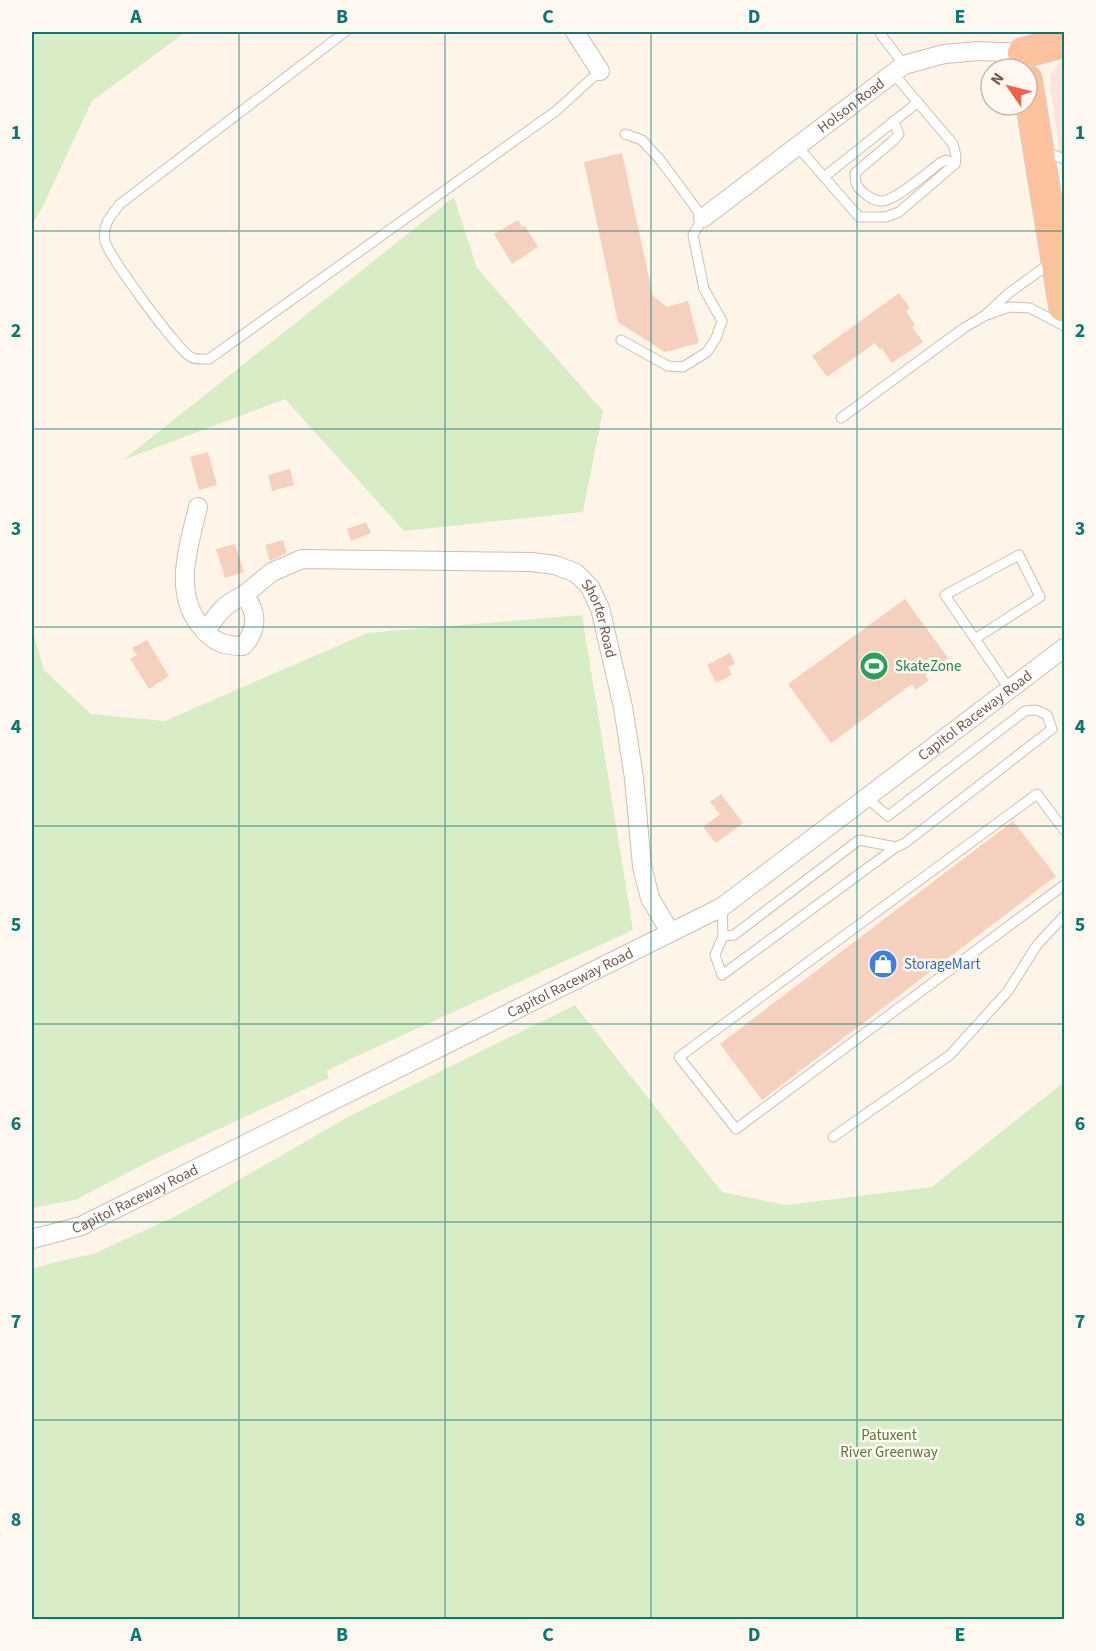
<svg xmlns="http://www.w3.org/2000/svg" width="1096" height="1651" font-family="'Source Sans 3',sans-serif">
  <rect width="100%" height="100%" fill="#fef4e8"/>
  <path fill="#fee4dc" d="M1064,62V181L1050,88V76L1058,64Z"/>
  <g fill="#d8edc5">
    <path d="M32,32H186L92,101L42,208L32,225Z"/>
    <path d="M454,197L477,268L603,411L583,512L404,531L285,399L123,460Z"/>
    <path d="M582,615L633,930L357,1056L327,1071L329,1078L150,1161L75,1200L32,1208V628L44,670L91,714L165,721L367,633Z"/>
    <path d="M575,1005L722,1192L786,1205L932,1187L1064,1082V1619H32V1269L55,1262L93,1254L180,1214L348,1117Z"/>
  </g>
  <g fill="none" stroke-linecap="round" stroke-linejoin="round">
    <path stroke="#a1d6db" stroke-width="4.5" d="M32,32H33"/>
  </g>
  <g fill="#f5d0be">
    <path d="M622,153L653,296L667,307L688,301L699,343L665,352L618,322L584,162Z"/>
    <path d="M518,220L522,227L525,226L538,247L512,264L494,234Z"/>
    <path d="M899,293L910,308L906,311L915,325L912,327L923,342L892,363L882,348L880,350L875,343L827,377L812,356Z"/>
    <path d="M208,452L217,485L199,490L190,457Z"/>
    <path d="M290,469L294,485L272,491L268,475Z"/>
    <path d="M366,522L371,533L351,541L347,529Z"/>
    <path d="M283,540L287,553L270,561L265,545Z"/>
    <path d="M235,544L244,572L225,578L216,549Z"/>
    <path d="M905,599L948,658L925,675L929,680L916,690L912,684L831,743L788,684Z"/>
    <path d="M147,640L169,676L149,689L130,659L137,655L132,648Z"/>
    <path d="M730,653L735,664L728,667L732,675L716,683L707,665Z"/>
    <path d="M721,794L743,823L716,843L703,827L720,814L710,802Z"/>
    <path d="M1013,821L1056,876L762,1100L720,1044Z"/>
  </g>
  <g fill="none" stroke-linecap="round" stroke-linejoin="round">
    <g stroke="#d3bdb0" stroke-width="11">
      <g id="service">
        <path d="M345,32L120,204C111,216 102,224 105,241C107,254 178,351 191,357C195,360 204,359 209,359L556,111L600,71"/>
        <path d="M879,32L904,65"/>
        <path d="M893,121L899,134L894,140L855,173C855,182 856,187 864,193C869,197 874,201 881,201C894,202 928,172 940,163L946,160L955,164"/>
        <path d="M797,146L859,217H886L899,212L955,164L956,156L953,144L893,73"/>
        <path d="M1043,151L1064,159"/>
        <path d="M824,177L918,102"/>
        <path d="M1052,262L1009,293L984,316L1009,307L1030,308L1064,326"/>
        <path d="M621,340L668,366L683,367L707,352L716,338L722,321L704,289L693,235L703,218L661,161L642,140L625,134"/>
        <path d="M841,418L964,328L984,316"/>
        <path d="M975,639L1040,597L1019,555L945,595L1010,690"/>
        <path d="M1064,830L1037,794L679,1057L736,1129L1064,885"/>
        <path d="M722,907L723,936L715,955L722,975L896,847L905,843L1052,729L1047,715L1036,710L1025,711L888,816L867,798"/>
        <path d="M723,936L734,935L859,840L896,847"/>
        <path d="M833,1137L950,1055L1008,991L1037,945L1064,916"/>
      </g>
    </g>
    <g stroke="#d3bdb0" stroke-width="20">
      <g id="minor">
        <path d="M575,32L600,71"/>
        <path id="s1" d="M703,218L904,65L944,54L979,51L1023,53"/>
        <path id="s2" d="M198,507C189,545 173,590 199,624C212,641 221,646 243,646C258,630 258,612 244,595L272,572L302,559L532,562L555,565L576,573L590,587L600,608L623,707L634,778L642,866L650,898L670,932"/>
        <path d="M205,632C218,613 223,605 244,595"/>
        <path id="s3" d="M32,1239L81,1226L722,907L1064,648"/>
      </g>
    </g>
    <g stroke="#dad0cc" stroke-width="32">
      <g id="trunk">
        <path d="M1023,53L1064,42"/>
        <path d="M1027,80L1064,307"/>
      </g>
    </g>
    <use href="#service" stroke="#fff" stroke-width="9"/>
    <use href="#minor" stroke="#fff" stroke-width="18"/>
    <use href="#trunk" stroke="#fcc29e" stroke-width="30"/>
  </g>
  <path fill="none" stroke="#0f766e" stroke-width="1.5" stroke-opacity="0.55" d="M239,32V1620M445,32V1620M651,32V1620M857,32V1620M32,231H1064M32,429H1064M32,627H1064M32,826H1064M32,1024H1064M32,1222H1064M32,1420H1064"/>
  <defs>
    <g id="stadium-disc" transform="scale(1.5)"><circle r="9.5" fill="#2e9e5b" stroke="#fff8f0"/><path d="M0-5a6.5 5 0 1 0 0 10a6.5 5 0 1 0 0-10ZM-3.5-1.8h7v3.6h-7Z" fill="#fff"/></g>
    <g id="shop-disc" transform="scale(1.5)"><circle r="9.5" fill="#3f7fe0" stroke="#fff8f0"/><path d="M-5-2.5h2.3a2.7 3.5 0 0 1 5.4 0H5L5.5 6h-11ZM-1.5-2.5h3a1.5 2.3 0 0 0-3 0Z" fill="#fff"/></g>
  </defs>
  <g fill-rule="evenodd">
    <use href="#stadium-disc" x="874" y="666"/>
    <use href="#shop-disc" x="883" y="964"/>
  </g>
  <g text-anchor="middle" stroke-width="5" stroke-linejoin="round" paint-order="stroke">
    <g font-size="15" fill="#7a584a" stroke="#fff8f0">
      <text dy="5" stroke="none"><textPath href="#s1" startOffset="186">Holson Road</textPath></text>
      <text dy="5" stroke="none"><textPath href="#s2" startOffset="627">Shorter Road</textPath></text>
      <text dy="5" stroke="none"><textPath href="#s3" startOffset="1084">Capitol Raceway Road</textPath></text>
      <text dy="5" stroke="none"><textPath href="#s3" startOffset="597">Capitol Raceway Road</textPath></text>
      <text dy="5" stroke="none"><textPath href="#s3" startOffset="111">Capitol Raceway Road</textPath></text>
    </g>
    <g font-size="15" fill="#27864d" stroke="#fff8f0" text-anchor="start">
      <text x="895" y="671">SkateZone</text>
    </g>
    <g font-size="15" fill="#366cbe" stroke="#fff8f0" text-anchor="start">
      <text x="904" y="969">StorageMart</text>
    </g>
    <g font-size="15" fill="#547a3e" stroke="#fff8f0">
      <text x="889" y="1440">Patuxent<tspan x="889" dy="17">River Greenway</tspan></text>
    </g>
  </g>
  <rect width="1096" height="1651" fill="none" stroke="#fff8f0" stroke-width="66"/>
  <g transform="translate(1009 87) rotate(305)"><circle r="28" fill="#fff8f0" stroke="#cab8ae" stroke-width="1.5"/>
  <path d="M0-4.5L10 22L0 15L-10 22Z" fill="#ed6248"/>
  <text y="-9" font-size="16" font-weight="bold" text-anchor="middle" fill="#7a584a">N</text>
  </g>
  <rect x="33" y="33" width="1030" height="1585" fill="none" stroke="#0f766e" stroke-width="2"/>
  <g font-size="20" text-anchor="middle" font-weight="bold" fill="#0f766e">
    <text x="136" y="23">A</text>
    <text x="342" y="23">B</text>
    <text x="548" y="23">C</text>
    <text x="754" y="23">D</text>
    <text x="960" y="23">E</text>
    <text x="16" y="139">1</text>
    <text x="1080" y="139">1</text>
    <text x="16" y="337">2</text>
    <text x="1080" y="337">2</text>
    <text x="16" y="535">3</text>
    <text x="1080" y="535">3</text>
    <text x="16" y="733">4</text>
    <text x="1080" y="733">4</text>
    <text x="16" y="931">5</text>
    <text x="1080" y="931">5</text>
    <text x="16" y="1130">6</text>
    <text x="1080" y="1130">6</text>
    <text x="16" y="1328">7</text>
    <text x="1080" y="1328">7</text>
    <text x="16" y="1526">8</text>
    <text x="1080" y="1526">8</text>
    <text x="136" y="1641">A</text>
    <text x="342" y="1641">B</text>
    <text x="548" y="1641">C</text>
    <text x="754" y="1641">D</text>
    <text x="960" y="1641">E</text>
  </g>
</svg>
